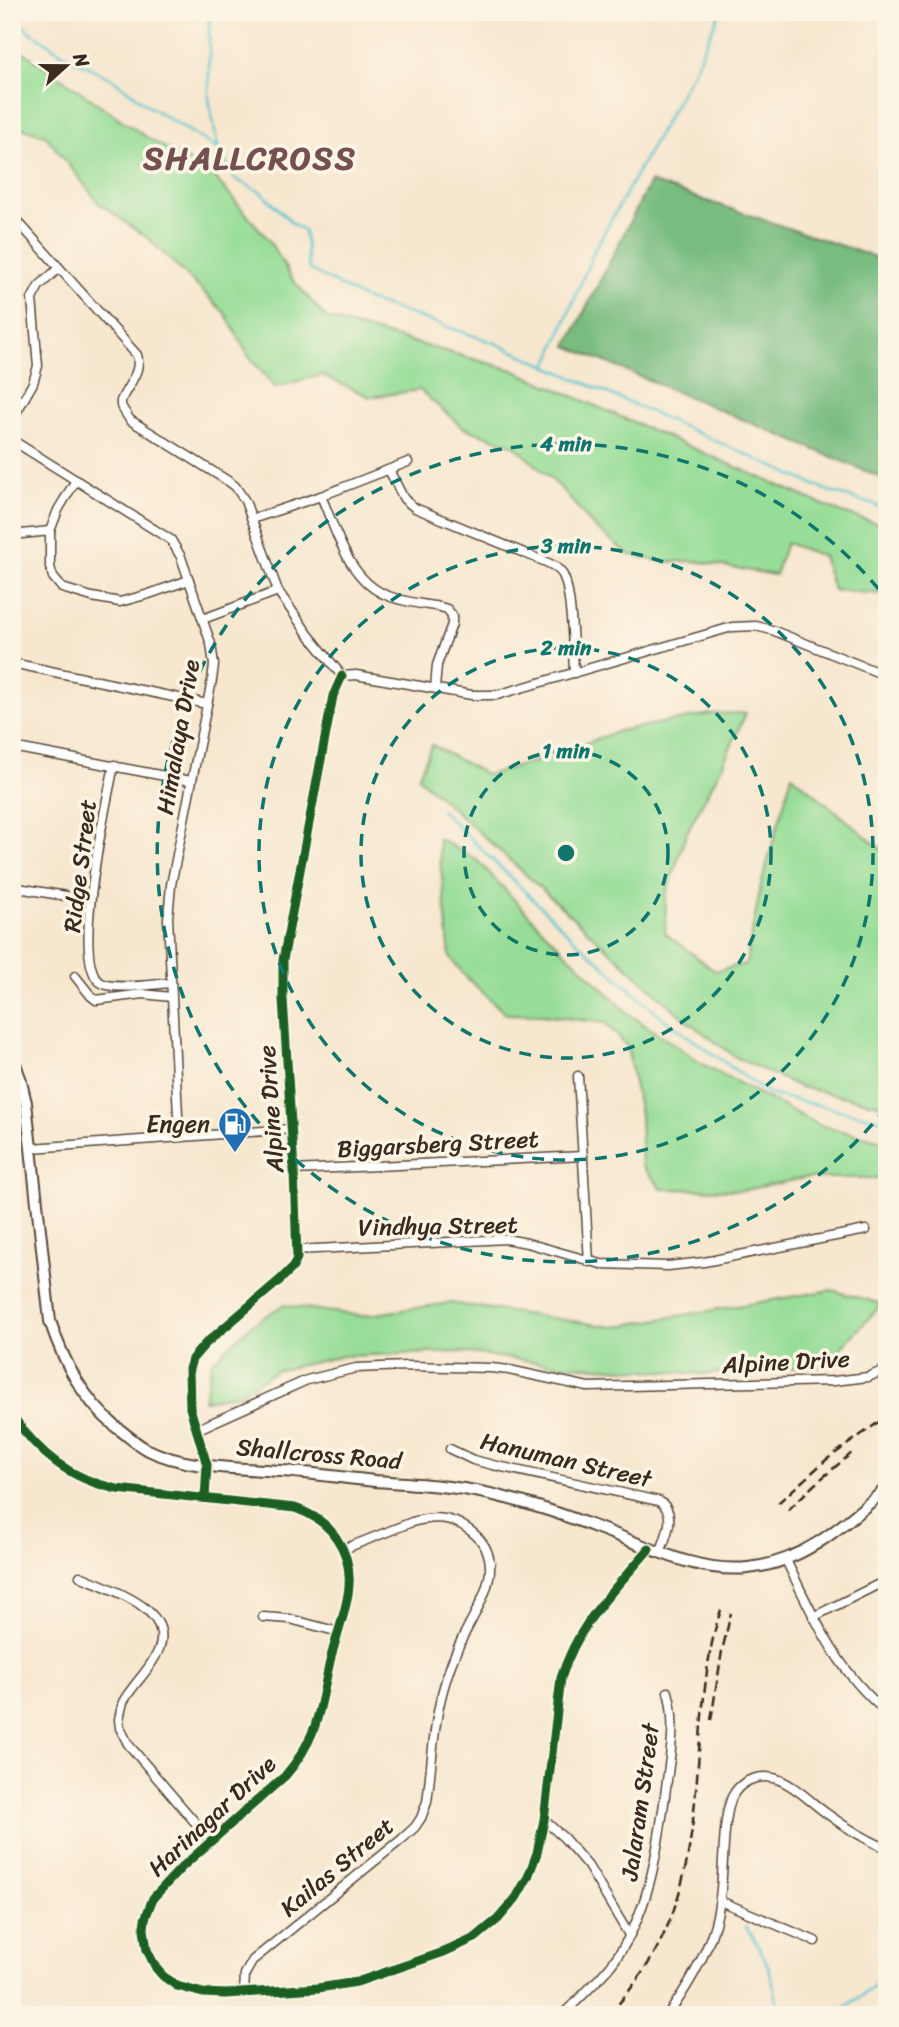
<svg xmlns="http://www.w3.org/2000/svg" width="899" height="2027" font-family="Sriracha,sans-serif">
  <rect width="100%" height="100%" fill="#fcf5e5"/>
  <filter id="ink" filterUnits="userSpaceOnUse"><feTurbulence type="fractalNoise" baseFrequency=".0143" numOctaves="2"/><feDisplacementMap in="SourceGraphic" scale="14" xChannelSelector="R" yChannelSelector="G"/><feConvolveMatrix kernelMatrix="1 2 1 2 8 2 1 2 1" color-interpolation-filters="sRGB"/></filter>
  <filter id="wash" filterUnits="userSpaceOnUse"><feTurbulence type="fractalNoise" baseFrequency=".00686" numOctaves="4" result="noise"/><feDisplacementMap in="SourceGraphic" scale="28" xChannelSelector="R" yChannelSelector="G"/><feGaussianBlur stdDeviation="1.57" result="paint"/><feColorMatrix in="noise" values="0 0 0 0 0 0 0 0 0 0 0 0 0 0 0 0 0 1.4 0 .05"/><feComposite in="paint" operator="in"/></filter>
  <g filter="url(#wash)">
    <rect width="100%" height="100%" fill="#f7e7cf"/>
    <g fill="#96dd97" stroke="#68845a" stroke-width="2">
      <path d="M12,44L146,137L212,174L268,239L292,279L326,318L513,370L842,513L887,526V599L882,594L833,590L823,556L786,543L775,575L695,561L663,562L628,554L593,526L560,487L515,446L462,427L420,390L370,397L322,375L275,387L249,357L225,313L150,240L99,203L45,135L12,125Z"/>
      <path d="M746,713L722,766L687,832L666,895L665,933L715,971L746,964L761,885L792,775L887,854V1106L800,1087L737,1058L687,1021L418,777L432,745L487,775L537,761L619,731L710,714Z"/>
      <path d="M438,838L477,860L544,931L629,1014L704,1065L819,1125L887,1142V1178H804L745,1190L662,1189L642,1166L640,1114L627,1046L605,1023L542,1015L506,1014L465,976L450,957Z"/>
      <path d="M831,1290L882,1304L824,1366L704,1374L551,1364L462,1352L342,1356L276,1371L238,1394L204,1400L212,1362L250,1326L283,1305L362,1316L450,1303L613,1327Z"/>
    </g>
    <path fill="#78bc80" stroke="#5a734f" stroke-width="2" d="M650,182L887,261V480L567,346Z"/>
    <g fill="none" stroke-linecap="round" stroke-linejoin="round">
      <g stroke="#58c4d0" stroke-width="2.5">
        <path d="M209,12V99L218,148"/>
        <path d="M12,19L63,54L114,80L150,107L218,149L235,179L261,192L293,224L304,231C307,244 306,256 309,269L365,299L495,343L826,490L887,509"/>
        <path d="M547,366L594,251L695,68L720,12"/>
        <path d="M440,809L575,940L664,1019L769,1094L887,1121"/>
        <path d="M745,1926C769,1959 773,1975 779,2015"/>
        <path d="M834,2015L887,1978"/>
      </g>
    </g>
  </g>
  <g filter="url(#ink)">
    <g fill="none" stroke-linecap="round" stroke-linejoin="round">
      <g stroke="#574639" stroke-width="11">
        <g id="minor">
          <path d="M12,215L137,355C142,373 127,385 121,401V406L130,420L228,481L235,486L245,501L278,591L308,634L342,676"/>
          <path d="M12,420L33,383L38,366L32,299L39,286L59,268"/>
          <path d="M12,440L171,540L181,557L211,644L214,665L212,680L171,885L168,918L179,1135"/>
          <path d="M389,470L404,499L415,508L546,562C553,565 559,568 563,575C572,593 573,650 574,673"/>
          <path d="M76,480L58,510L50,531V567L53,577L62,588L92,597L120,602L149,594L189,580"/>
          <path d="M321,496C336,530 348,579 386,595C402,602 423,604 440,607L447,609L452,615V624L437,665L435,688"/>
          <path d="M252,519L321,496L408,462"/>
          <path d="M12,535L50,531"/>
          <path d="M203,619L278,591"/>
          <path d="M12,663L207,704"/>
          <path d="M342,676L356,675L472,695H497L732,627L756,626L772,630L887,676"/>
          <path d="M12,747L191,781"/>
          <path d="M114,765C107,801 70,961 100,982C112,991 154,984 170,983"/>
          <path d="M12,887L90,900"/>
          <path d="M75,976L91,996L96,1000L143,994L171,997"/>
          <path d="M578,1076L589,1262"/>
          <path d="M32,1148L292,1129"/>
          <path d="M294,1170L583,1156"/>
          <path d="M297,1250L506,1239L527,1243L601,1264L668,1266L704,1262L866,1230"/>
          <path d="M12,1415C39,1454 70,1479 117,1489L295,1508C312,1514 327,1523 337,1539C363,1577 341,1618 331,1657C319,1707 321,1734 285,1776L182,1867L153,1898L145,1919L144,1929L147,1950L156,1968L163,1976L177,1986L203,1993L225,1994L318,1988L357,1982L444,1952L475,1938L498,1919L516,1898L528,1877L537,1853L544,1820L561,1678C580,1620 611,1594 649,1549"/>
          <path d="M196,1430L307,1380L356,1368L407,1366L491,1368L509,1370L588,1387L834,1381L868,1377L887,1369"/>
          <path d="M450,1449L473,1460L493,1465L659,1501C678,1513 666,1536 660,1553"/>
          <path d="M205,1498L207,1465L190,1408L189,1369L192,1359L205,1344L281,1279L293,1267L297,1258L294,1170L283,999V960L333,696L342,676"/>
          <path d="M786,1560C813,1616 837,1672 887,1712"/>
          <path d="M80,1576C107,1588 175,1608 159,1649C152,1668 133,1684 123,1702L119,1719L120,1728L128,1744L211,1841"/>
          <path d="M263,1617L290,1619L339,1632"/>
          <path d="M813,1617L887,1580"/>
          <path d="M544,1820L564,1838L588,1866L629,1935"/>
          <path d="M720,1901L815,1941"/>
          <path d="M244,1993L245,1974L253,1960L402,1839L415,1827L421,1818L427,1802C432,1765 433,1726 443,1690C448,1672 454,1655 462,1639C478,1605 513,1560 468,1529C450,1516 433,1516 412,1522L344,1549"/>
          <path d="M562,2015C579,1999 596,1983 611,1965C650,1915 658,1848 666,1788C670,1756 677,1724 668,1692"/>
          <path d="M668,2015C687,1987 706,1957 715,1924C722,1898 722,1871 724,1844C725,1829 726,1811 732,1797C739,1782 757,1774 773,1778C790,1781 812,1803 826,1813C845,1827 865,1839 887,1849"/>
        </g>
      </g>
      <g stroke="#574639" stroke-width="14">
        <path id="tertiary" d="M12,1056L20,1078L26,1103L50,1321C64,1363 82,1398 116,1427C126,1434 135,1443 146,1449C187,1469 236,1468 281,1471C312,1473 344,1478 375,1481C419,1484 463,1486 506,1498C538,1506 570,1517 601,1529C649,1547 696,1573 748,1568C804,1563 846,1523 887,1488"/>
      </g>
      <use href="#minor" stroke="#fff" stroke-width="8"/>
      <use href="#tertiary" stroke="#fff" stroke-width="10"/>
      <g stroke="#3b2a1e" stroke-width="2.5" stroke-dasharray="10 5" stroke-linecap="butt">
        <path d="M778,1503L826,1460L887,1416"/>
        <path d="M788,1510L815,1484L853,1452"/>
        <path d="M711,1720L722,1651L731,1613"/>
        <path d="M609,2015C630,1991 650,1965 663,1936C694,1871 695,1796 701,1726C705,1686 708,1648 721,1610"/>
      </g>
      <g stroke="#fcf5e5" stroke-width="13">
        <g id="cycleway">
          <path d="M12,1415C39,1454 70,1479 117,1489L295,1508C312,1514 327,1523 337,1539C363,1577 341,1618 331,1657C319,1707 321,1734 285,1776L182,1867L153,1898L145,1919L144,1929L147,1950L156,1968L163,1976L177,1986L203,1993L225,1994L318,1988L357,1982L444,1952L475,1938L498,1919L516,1898L528,1877L537,1853L544,1820L561,1678C580,1620 611,1594 649,1549"/>
          <path d="M205,1498L207,1465L190,1408L189,1369L192,1359L205,1344L281,1279L293,1267L297,1258L294,1170L283,999V960L333,696L342,676"/>
        </g>
      </g>
      <use href="#cycleway" stroke="#1b5e20" stroke-width="9"/>
    </g>
  </g>
  <g fill="none" stroke="#0f766e" stroke-width="3.5" stroke-dasharray="12 9">
    <circle cx="566" cy="853" r="102"/>
    <circle cx="566" cy="853" r="205"/>
    <circle cx="566" cy="853" r="307"/>
    <path d="M886 1108A409 409 0 1 1 886 598"/>
  </g>
  <defs>
    <g id="fuel-pin" transform="scale(1.75)"><path d="M0 17L-7.5 6A9.5 9.5 0 1 1 7.5 6Z" fill="#1f6fb2" stroke="#fcf5e5"/><path d="M-5.5-6h7V0h2V4h1.3V-2.5L3-4.5l.8-.8L6-3V5H2.5V1h-1V6h-7ZM-4.2-4.7v3.2H.2V-4.7Z" fill="#fff"/></g>
  </defs>
  <g fill-rule="evenodd">
    <use href="#fuel-pin" x="235" y="1124"/>
  </g>
  <g text-anchor="middle" stroke-width="7" stroke-linejoin="round" paint-order="stroke">
    <g font-size="24" fill="#3b2a1e" stroke="#fcf5e5">
      <text transform="translate(178 737) rotate(-80)" y="8">Himalaya Drive</text>
      <text transform="translate(80 866) rotate(-83)" y="8">Ridge Street</text>
      <text transform="translate(271 1109) rotate(-94)" y="8">Alpine Drive</text>
      <text transform="translate(438 1144) rotate(-3)" y="8">Biggarsberg Street</text>
      <text transform="translate(438 1226) rotate(-1)" y="8">Vindhya Street</text>
      <text transform="translate(786 1362) rotate(-3)" y="8">Alpine Drive</text>
      <text transform="translate(319 1454) rotate(5)" y="8">Shallcross Road</text>
      <text transform="translate(566 1460) rotate(13)" y="8">Hanuman Street</text>
      <text transform="translate(640 1802) rotate(-82)" y="8">Jalaram Street</text>
      <text transform="translate(212 1816) rotate(-43)" y="8">Harinagar Drive</text>
      <text transform="translate(337 1867) rotate(-40)" y="8">Kailas Street</text>
    </g>
    <g font-size="24" fill="#3b2a1e" stroke="#fcf5e5" text-anchor="end">
      <text x="210" y="1132">Engen</text>
    </g>
    <g font-size="32" font-weight="bold" letter-spacing="2" fill="#745053" stroke="#fcf5e5">
      <text x="250" y="169">SHALLCROSS</text>
    </g>
  </g>
  <circle cx="566" cy="853" r="10" fill="#0f766e" stroke="#fcf5e5" stroke-width="3.5"/>
  <g font-size="21" text-anchor="middle" font-weight="bold" fill="#0f766e" stroke="#fcf5e5" stroke-width="7" stroke-linejoin="round" paint-order="stroke">
    <text x="566" y="451">4 min</text>
    <text x="566" y="553">3 min</text>
    <text x="566" y="655">2 min</text>
    <text x="566" y="758">1 min</text>
  </g>
  <rect width="899" height="2027" fill="none" stroke="#fcf5e5" stroke-width="42"/>
  <g transform="translate(66 66) rotate(69)" stroke="#fcf5e5" stroke-width="5" paint-order="stroke">
  <path d="M0-5L12 26L0 18L-12 26Z" fill="#3b2a1e"/>
  <text y="-10" font-size="19" font-weight="bold" text-anchor="middle" fill="#3b2a1e">N</text>
  </g>
</svg>
